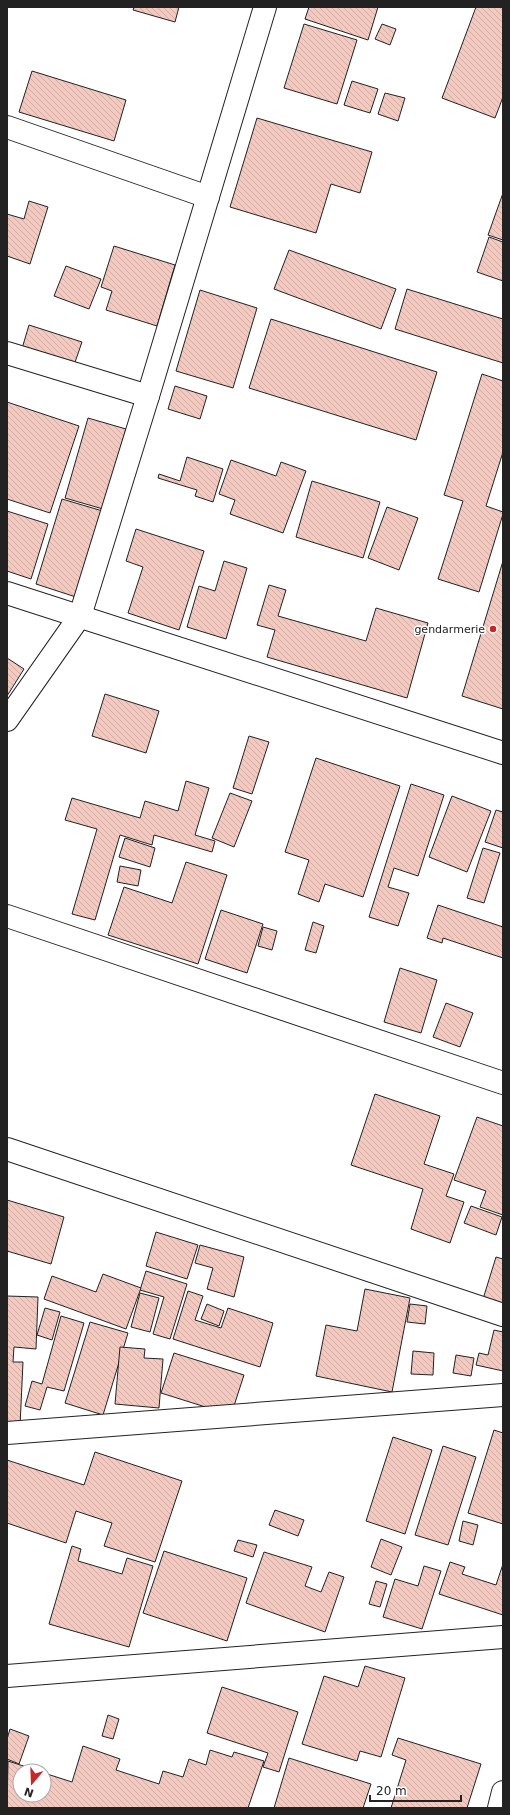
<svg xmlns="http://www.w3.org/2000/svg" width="510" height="1815" font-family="'DejaVu Sans',sans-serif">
  <defs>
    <pattern id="building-back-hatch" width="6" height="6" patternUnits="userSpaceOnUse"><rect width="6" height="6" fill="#f3c9c0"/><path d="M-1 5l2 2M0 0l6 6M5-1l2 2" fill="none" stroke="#d0aca5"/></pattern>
  </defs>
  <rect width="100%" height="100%" fill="#fff"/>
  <g fill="url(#building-back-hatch)" stroke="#222">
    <path d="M134,7H179L175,22L133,10Z"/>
    <path d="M309,7H378L368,40L305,19Z"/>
    <path d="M476,7H503V97L495,118L442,98Z"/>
    <path d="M304,24L357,40L337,104L284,88Z"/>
    <path d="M382,24L396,29L390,45L375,39Z"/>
    <path d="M32,71L126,100L114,141L19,112Z"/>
    <path d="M352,81L378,89L370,113L344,105Z"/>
    <path d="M385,93L405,98L398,121L378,114Z"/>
    <path d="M257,118L372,152L360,193L331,184L316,233L230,207Z"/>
    <path d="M503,193V240L488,235Z"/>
    <path d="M29,201L48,207L30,264L7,256V214L24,219Z"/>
    <path d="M489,237L503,242V281L477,272Z"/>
    <path d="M114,246L175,265L157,326L106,310L112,291L101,287Z"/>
    <path d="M289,250L396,289L381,329L274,289Z"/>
    <path d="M66,266L101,279L89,309L54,296Z"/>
    <path d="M407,289L503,319V363L395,329Z"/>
    <path d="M200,290L257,308L233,388L176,371Z"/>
    <path d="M271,319L437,372L416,440L249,388Z"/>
    <path d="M29,325L82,342L73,368L21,352Z"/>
    <path d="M482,374L503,381V452L486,506L503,512V514L479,592L438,579L463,501L444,495Z"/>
    <path d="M175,386L207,396L200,419L168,409Z"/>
    <path d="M7,402L79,426L50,513L7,499Z"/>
    <path d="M88,418L126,429L103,509L65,498Z"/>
    <path d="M187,457L223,469L213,502L195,496L197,490L158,478L159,474L180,481Z"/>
    <path d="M231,460L276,476L281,462L306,471L283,533L230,514L235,500L219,494Z"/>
    <path d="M312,481L380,502L363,558L296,537Z"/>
    <path d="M62,499L106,512L79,598L36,584Z"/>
    <path d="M387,507L418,518L399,570L368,558Z"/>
    <path d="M7,511L48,524L31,579L7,571Z"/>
    <path d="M136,529L204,551L179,630L128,613L143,567L126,561Z"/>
    <path d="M224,561L247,568L226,639L187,627L199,586L215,591Z"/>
    <path d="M503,561V709L462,696Z"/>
    <path d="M269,585L286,590L278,616L366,641L376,608L428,623L407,698L267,657L275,630L257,625Z"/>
    <path d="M7,658L24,669L7,696Z"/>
    <path d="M105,694L159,711L146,753L92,736Z"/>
    <path d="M249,736L269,742L252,794L233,788Z"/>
    <path d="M316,758L400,786L363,897L325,884L319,902L298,894L309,860L285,852Z"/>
    <path d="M186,781L209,788L195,835L215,841L212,852L154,835L152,845L120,835L95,920L72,914L97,829L65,820L72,798L140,818L145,801L178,811Z"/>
    <path d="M411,784L444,795L418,876L394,868L388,887L409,893L398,926L369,917Z"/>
    <path d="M230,793L252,801L234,847L212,838Z"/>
    <path d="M452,796L491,811L467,872L429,857Z"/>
    <path d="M496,810L503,812V848L485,842Z"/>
    <path d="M125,838L155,848L150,867L119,857Z"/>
    <path d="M483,848L500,853L484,903L467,898Z"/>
    <path d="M186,862L227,875L198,964L108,935L124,887L172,903Z"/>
    <path d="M120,866L141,870L138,886L117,882Z"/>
    <path d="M438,905L503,927V958L443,938L442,943L427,938Z"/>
    <path d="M221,910L263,924L247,973L205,959Z"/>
    <path d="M313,922L324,926L316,953L305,950Z"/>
    <path d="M263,927L277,931L272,950L258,946Z"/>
    <path d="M400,968L437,980L421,1033L384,1022Z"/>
    <path d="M446,1003L473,1013L460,1047L433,1037Z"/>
    <path d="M375,1094L440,1116L424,1164L454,1174L446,1196L464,1202L450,1243L411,1229L423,1189L351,1165Z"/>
    <path d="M477,1117L503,1126V1215L480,1207L486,1191L454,1180Z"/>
    <path d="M7,1200L64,1217L51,1264L7,1251Z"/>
    <path d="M471,1206L502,1217L496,1235L464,1223Z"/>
    <path d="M156,1232L198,1245L187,1279L146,1266Z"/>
    <path d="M200,1245L244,1257L234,1297L207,1289L213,1268L195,1263Z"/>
    <path d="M496,1257L503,1259V1305L483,1299Z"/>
    <path d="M146,1271L187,1284L170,1339L153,1334L164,1297L140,1290Z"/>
    <path d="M103,1274L141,1288L126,1329L44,1299L52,1276L96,1292Z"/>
    <path d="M365,1289L410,1298L392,1392L316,1376L326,1325L357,1331Z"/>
    <path d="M188,1291L203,1296L195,1320L221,1328L228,1308L273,1323L260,1367L173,1339Z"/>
    <path d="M140,1293L159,1298L150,1332L131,1327Z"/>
    <path d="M7,1296L38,1297L36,1349L14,1347L13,1362H23L20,1426L7,1425Z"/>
    <path d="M207,1304L224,1311L219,1326L201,1319Z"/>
    <path d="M410,1304L427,1306L425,1324L407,1322Z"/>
    <path d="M45,1308L60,1312L52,1340L37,1335Z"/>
    <path d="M61,1316L84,1323L64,1391L47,1387L40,1410L25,1406L32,1381L42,1384Z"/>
    <path d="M90,1322L128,1333L103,1415L65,1403Z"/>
    <path d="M494,1330L503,1332V1371L476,1365L479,1353L488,1355Z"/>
    <path d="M120,1347L145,1349L144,1358L163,1359L159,1408L115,1404Z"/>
    <path d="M413,1351L434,1353L433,1375L411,1374Z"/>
    <path d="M174,1353L244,1375L231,1415L161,1393Z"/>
    <path d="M456,1355L474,1358L471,1376L453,1373Z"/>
    <path d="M494,1430L503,1433V1524L468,1513Z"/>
    <path d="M393,1437L432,1450L405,1534L366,1521Z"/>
    <path d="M443,1446L476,1457L448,1545L415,1535Z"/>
    <path d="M95,1452L182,1481L155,1562L104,1546L112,1523L76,1511L66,1543L7,1523V1460L84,1485Z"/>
    <path d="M275,1510L304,1520L298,1536L269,1525Z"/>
    <path d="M463,1521L478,1525L473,1545L459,1541Z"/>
    <path d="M381,1539L402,1547L391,1575L371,1567Z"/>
    <path d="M238,1540L257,1545L253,1557L234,1551Z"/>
    <path d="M72,1546L81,1549L78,1561L122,1574L127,1558L153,1566L129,1647L49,1624Z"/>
    <path d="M164,1551L247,1578L227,1641L143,1613Z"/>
    <path d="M264,1552L312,1567L305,1586L321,1592L329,1572L344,1577L325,1632L246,1603Z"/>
    <path d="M450,1562L465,1567L462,1574L496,1585L503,1564V1615L439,1594Z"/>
    <path d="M424,1566L441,1571L422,1629L383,1617L395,1579L418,1586Z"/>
    <path d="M376,1581L387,1584L380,1607L369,1604Z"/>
    <path d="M365,1666L405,1678L381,1757L360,1751L357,1761L302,1744L324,1676L358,1687Z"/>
    <path d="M222,1687L298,1712L279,1772L263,1767L268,1753L207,1733Z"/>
    <path d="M108,1715L119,1719L113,1739L102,1736Z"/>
    <path d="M10,1729L29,1736L19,1764L7,1759V1739Z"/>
    <path d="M398,1738L481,1764L467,1808H391L406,1760L392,1755Z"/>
    <path d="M83,1746L120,1759L116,1770L159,1784L163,1771L183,1777L189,1759L206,1765L210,1750L232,1757L234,1752L264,1761L248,1808H7L8,1761L39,1771H20V1795H44V1773L72,1782Z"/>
    <path d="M289,1758L371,1784L363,1808H274Z"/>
  </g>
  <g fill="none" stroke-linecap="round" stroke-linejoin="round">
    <g stroke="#222" stroke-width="24">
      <g id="minor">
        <path d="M7,127L208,197"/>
        <path d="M7,353L148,396"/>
        <path d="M7,720L80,616L148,396L265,7"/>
        <path d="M7,916L503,1083"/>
        <path d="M7,1149L503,1315"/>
        <path d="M7,1433L503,1395"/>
        <path d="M7,1676L503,1637"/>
        <path d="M499,1808L503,1792"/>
      </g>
    </g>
    <g stroke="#222" stroke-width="24">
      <path id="major" d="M7,593L503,753"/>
    </g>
    <use href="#minor" stroke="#fff" stroke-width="22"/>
    <use href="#major" stroke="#fff" stroke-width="22"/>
  </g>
  <circle fill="#c62828" stroke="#fff" stroke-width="1.5" cx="493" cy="629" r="4"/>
  <g text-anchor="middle" stroke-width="3" stroke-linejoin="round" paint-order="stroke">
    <g font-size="11" fill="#222" stroke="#fff" text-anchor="end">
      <text x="485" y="633">gendarmerie</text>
    </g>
  </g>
  <rect width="510" height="1815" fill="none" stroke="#222222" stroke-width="16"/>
  <g transform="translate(32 1783) rotate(199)"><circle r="19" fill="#ffffff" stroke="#a7a7a7"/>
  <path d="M0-3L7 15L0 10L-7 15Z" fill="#c62828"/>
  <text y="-6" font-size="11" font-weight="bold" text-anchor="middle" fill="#222222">N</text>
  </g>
  <path d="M370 1795v6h91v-6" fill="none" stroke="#222222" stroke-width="2"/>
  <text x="376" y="1795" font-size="12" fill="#222222" stroke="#ffffff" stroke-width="3" paint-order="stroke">20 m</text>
</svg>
